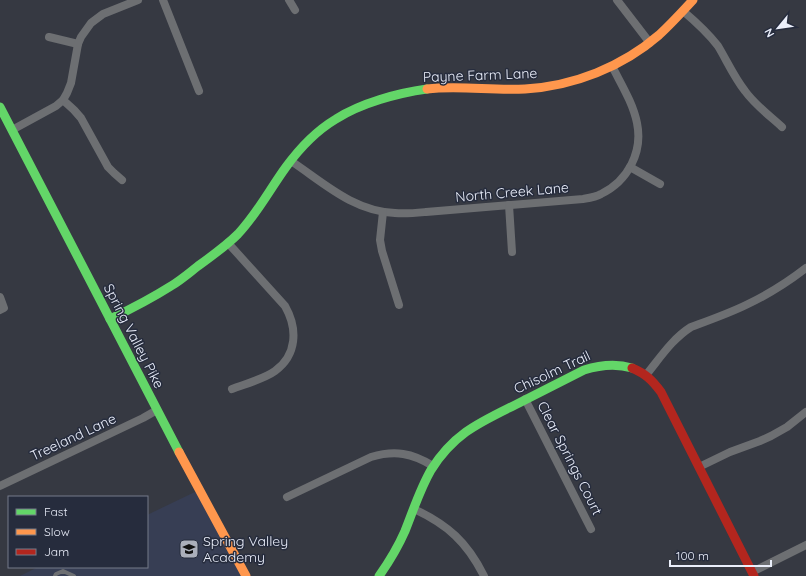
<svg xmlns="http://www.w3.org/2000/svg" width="806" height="576" font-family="Quicksand,sans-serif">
  <rect width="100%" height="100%" fill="#363942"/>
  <path fill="#373e54" d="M199,490L246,576H20L38,567H147V515Z"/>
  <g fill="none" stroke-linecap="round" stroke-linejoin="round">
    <path stroke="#6d6f72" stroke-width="4" d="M55,576L56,574L63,571L74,576"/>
    <g stroke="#6d6f72" stroke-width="8">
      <path d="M163,0L199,91"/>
      <path d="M289,0L295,10"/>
      <path d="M617,0L650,43"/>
      <path d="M683,11C696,22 708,33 718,46C727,61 734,77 745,91C755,105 770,116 782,127"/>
      <path d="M49,37L78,44"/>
      <path d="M63,100L74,110L81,118L108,167L114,173L122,180"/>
      <path d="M12,130L56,106L63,100L67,93L71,83L78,44L81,37L91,23L103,14L138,0"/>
      <path d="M291,161C324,183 353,211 395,213C405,214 415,213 426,212L583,199C589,198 596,197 601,194C628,181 643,152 637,123C633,103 621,84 612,66"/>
      <path d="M630,167L660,184"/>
      <path d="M509,205L512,252"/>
      <path d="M383,212L380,240L382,251L399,305"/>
      <path d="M228,243L285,306C298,329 297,355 275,371C264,379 245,384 232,389"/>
      <path d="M0,297L4,308L0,310"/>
      <path d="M646,375C660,358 672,339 691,327C710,320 730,313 748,304C769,294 788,282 806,268"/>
      <path d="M525,399L591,529"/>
      <path d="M699,467L730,452L760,441L771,436L787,427L806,412"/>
      <path d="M0,486L143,418L157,410"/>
      <path d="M287,497L371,457C395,450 412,453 433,466"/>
      <path d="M414,509C448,525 467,542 484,576"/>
      <path d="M752,572L806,545"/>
    </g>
    <g stroke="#63d668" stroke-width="9">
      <path d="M0,107L179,452"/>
      <path d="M110,319C131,309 152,298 171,286C181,280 189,273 198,266C212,256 226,246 238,234C257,214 270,189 286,167C299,149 316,131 336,119C361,103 398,93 427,89"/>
      <path d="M379,576C389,562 398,547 405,531C413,511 420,489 431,470C455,432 481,422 519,403C541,392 562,381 584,370C600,365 615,363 632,368"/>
    </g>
    <g stroke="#ff974d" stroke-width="9">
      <path d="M427,89C460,85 492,91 525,89C574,86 622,67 659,35C671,24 682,12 693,0"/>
      <path d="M179,452L246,576"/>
    </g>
    <path stroke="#b3261e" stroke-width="9" d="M632,368C646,374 652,380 661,392L754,576"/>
  </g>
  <defs>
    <g id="school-square" transform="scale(1)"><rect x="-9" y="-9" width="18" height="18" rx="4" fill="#abafba" stroke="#262c3d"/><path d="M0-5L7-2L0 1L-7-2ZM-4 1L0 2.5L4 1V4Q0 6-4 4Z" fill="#111"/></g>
  </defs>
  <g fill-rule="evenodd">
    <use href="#school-square" x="189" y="549"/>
  </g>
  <g text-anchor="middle" stroke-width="3" stroke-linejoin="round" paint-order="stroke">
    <g font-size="14" fill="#eaeefa" stroke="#262c3d">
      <text transform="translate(480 75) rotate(-2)" y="5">Payne Farm Lane</text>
      <text transform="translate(512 192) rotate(-5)" y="5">North Creek Lane</text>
      <text transform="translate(134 336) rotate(63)" y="5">Spring Valley Pike</text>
      <text transform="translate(552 372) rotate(-25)" y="5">Chisolm Trail</text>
      <text transform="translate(73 437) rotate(-25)" y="5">Treeland Lane</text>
      <text transform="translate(570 458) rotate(63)" y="5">Clear Springs Court</text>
    </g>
    <g font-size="14" fill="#eaeefa" stroke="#262c3d" text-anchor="start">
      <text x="203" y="546">Spring Valley<tspan x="203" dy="16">Academy</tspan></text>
    </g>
  </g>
  <rect x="8" y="496" width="140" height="72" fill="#262c3d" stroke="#747a89"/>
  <rect x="16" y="509" width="20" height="6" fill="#63d668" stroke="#747a89"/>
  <text x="44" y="516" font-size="12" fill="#eaeefa">Fast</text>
  <rect x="16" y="529" width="20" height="6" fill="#ff974d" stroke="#747a89"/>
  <text x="44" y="536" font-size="12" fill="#eaeefa">Slow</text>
  <rect x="16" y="549" width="20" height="6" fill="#b3261e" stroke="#747a89"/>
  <text x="44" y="556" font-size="12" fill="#eaeefa">Jam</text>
  <g transform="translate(778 28) rotate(241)" stroke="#262c3d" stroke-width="3" paint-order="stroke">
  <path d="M0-3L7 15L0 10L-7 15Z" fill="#eaeefa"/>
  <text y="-6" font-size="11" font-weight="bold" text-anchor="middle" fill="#eaeefa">N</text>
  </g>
  <path d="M670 560v6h101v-6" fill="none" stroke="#eaeefa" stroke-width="2"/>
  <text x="676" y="560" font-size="12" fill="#eaeefa" stroke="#262c3d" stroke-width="3" paint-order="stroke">100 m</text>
</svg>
